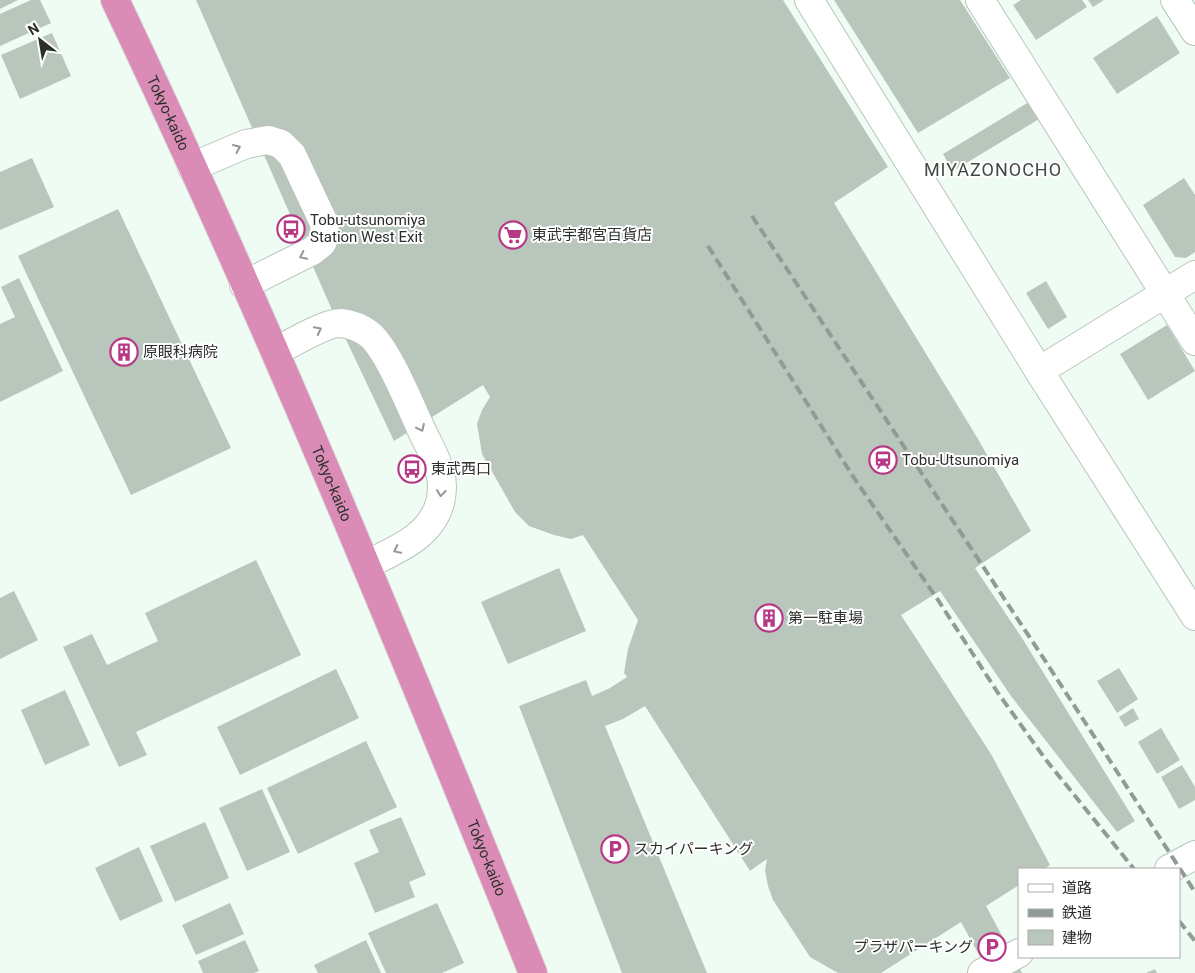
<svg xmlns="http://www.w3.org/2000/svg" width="1195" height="973" font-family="Roboto,'Noto Sans JP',sans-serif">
  <rect width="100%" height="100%" fill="#effcf3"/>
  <g fill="#b9c6bc">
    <path d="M0,0H18L0,9Z"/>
    <path d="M31,0H40L51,23L0,46V14Z"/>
    <path d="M196,0H783L888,167L834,203L975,434L1031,531L975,568L1022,638L1135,821L1117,832L1011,696L940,591L901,615L991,754L1050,865L1044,869H1019V885L986,906L1022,973H989L961,922L881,973H838L810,957L773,900L768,886L765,870L767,859L750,871L645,706L623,719L605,726L707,973H622L519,706L586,680L592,696L610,688L627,677L624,673L628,649L638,620L583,535L571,539L554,535L529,526L515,512L482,454L477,424L482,410L490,397L483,385L394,441L332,310Z"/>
    <path d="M834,0H960L1010,78L918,133Z"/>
    <path d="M1021,0H1082L1087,7L1036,40L1013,5Z"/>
    <path d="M1088,0H1104L1093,7Z"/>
    <path d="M1157,16L1180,53L1117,94L1093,58Z"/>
    <path d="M52,33L71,76L20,99L1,55Z"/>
    <path d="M1029,102L1039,119L953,171L943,154Z"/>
    <path d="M32,158L54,207L0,230V172Z"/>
    <path d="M1184,178L1195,195V252L1186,258L1175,257L1143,205Z"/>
    <path d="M118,209L231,448L131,495L18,256Z"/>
    <path d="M19,278L63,371L0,402V324L15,317L1,287Z"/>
    <path d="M1046,281L1067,317L1048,329L1026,293Z"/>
    <path d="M1167,325L1195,371L1148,400L1120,354Z"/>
    <path d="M256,560L301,655L136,732L147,755L119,767L63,647L92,634L107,665L158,641L145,613Z"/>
    <path d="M559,568L586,631L508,664L481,602Z"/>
    <path d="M14,591L38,640L0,659V598Z"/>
    <path d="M1119,668L1138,699L1117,713L1097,681Z"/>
    <path d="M336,669L359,718L240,775L217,727Z"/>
    <path d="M65,690L90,745L45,765L21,710Z"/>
    <path d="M1133,708L1139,719L1125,727L1119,717Z"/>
    <path d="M1161,728L1180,760L1157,774L1138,742Z"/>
    <path d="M366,741L397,807L298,854L267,788Z"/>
    <path d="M1182,765L1195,787V800L1179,809L1161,777Z"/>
    <path d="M262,789L290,852L247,871L219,808Z"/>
    <path d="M401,817L426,875L409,882L415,897L375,913L354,863L379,852L369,830Z"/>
    <path d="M205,822L229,878L175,902L150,846Z"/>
    <path d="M139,847L163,901L120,921L95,868Z"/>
    <path d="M230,903L244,934L196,955L182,925Z"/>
    <path d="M437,903L464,963L442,973H386L368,933Z"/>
    <path d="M245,940L259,971L254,973H203L198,961Z"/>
    <path d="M366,940L381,973H318L314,965Z"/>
    <path d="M1155,969L1157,973H1146Z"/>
  </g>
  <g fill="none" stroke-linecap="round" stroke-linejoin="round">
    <g stroke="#b9c5bc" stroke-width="30">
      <g id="minor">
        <path d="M809,0L1039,371L1195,616"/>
        <path d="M980,0L1195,341"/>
        <path d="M1175,0L1195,31"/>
        <path d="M192,167L246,144L268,140L281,144L292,155L324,223L325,235L322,243L312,251L244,285"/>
        <path d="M275,352C288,345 327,322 341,323C350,324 361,328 369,334C388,349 411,408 422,431C428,444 437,458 440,473C443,482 442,494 440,503C430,538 395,550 366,565"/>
        <path d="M1039,371L1195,275"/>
        <path d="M1169,869L1195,855"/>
        <path d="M982,973L1019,953"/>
      </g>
    </g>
    <g stroke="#d9dad9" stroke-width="30">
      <g id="highway">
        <path id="s1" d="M115,0C267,319 401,646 533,973"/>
      </g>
    </g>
    <use href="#minor" stroke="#fff" stroke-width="28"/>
    <use href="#highway" stroke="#db8cb6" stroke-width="28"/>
    <g stroke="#919b94" stroke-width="4" stroke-dasharray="10 5" stroke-linecap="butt">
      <path d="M752,216L1044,659L1195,892"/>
      <path d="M708,246L854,478L938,600L998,693L1046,760L1134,869"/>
      <path d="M1179,921L1195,941"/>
    </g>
  </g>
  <defs><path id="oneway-chevron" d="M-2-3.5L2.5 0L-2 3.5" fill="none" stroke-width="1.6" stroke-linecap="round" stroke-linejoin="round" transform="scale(1.25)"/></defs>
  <g stroke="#949795">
    <use href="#oneway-chevron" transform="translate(237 148) rotate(-24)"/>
    <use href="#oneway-chevron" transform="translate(303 256) rotate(154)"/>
    <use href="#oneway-chevron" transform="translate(318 330) rotate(-27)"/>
    <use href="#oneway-chevron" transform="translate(421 428) rotate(65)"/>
    <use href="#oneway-chevron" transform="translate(441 493) rotate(96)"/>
    <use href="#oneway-chevron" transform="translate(397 550) rotate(154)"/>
  </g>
  <defs>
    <g id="bus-ring" transform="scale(1.4375)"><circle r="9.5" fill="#fff" stroke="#b73986" stroke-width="1.5"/><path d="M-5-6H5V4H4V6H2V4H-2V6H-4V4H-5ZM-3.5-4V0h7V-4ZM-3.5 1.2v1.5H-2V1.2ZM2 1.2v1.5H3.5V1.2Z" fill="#b73986"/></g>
    <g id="supermarket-ring" transform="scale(1.4375)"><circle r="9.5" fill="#fff" stroke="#b73986" stroke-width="1.5"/><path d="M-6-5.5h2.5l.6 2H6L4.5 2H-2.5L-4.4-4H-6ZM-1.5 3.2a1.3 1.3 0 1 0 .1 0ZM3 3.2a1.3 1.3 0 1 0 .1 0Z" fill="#b73986"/></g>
    <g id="building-ring" transform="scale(1.4375)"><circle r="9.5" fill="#fff" stroke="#b73986" stroke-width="1.5"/><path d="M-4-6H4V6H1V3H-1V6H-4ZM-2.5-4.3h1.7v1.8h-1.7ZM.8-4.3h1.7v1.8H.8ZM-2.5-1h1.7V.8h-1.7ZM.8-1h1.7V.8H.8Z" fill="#b73986"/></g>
    <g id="station-ring" transform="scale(1.4375)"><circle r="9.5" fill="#fff" stroke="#b73986" stroke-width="1.5"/><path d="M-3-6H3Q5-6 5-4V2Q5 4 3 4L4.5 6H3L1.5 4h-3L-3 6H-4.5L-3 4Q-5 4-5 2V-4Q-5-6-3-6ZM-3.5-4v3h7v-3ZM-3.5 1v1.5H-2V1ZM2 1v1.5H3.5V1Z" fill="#b73986"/></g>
    <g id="parking-ring" transform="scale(1.4375)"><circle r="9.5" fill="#fff" stroke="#b73986" stroke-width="1.5"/><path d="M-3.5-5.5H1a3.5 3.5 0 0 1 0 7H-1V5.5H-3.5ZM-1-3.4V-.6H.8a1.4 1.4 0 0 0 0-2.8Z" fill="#b73986"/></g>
  </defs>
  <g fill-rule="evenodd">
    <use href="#bus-ring" x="291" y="229"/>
    <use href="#supermarket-ring" x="513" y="235"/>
    <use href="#building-ring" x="124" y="352"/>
    <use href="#station-ring" x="883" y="460"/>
    <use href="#bus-ring" x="412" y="469"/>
    <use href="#building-ring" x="769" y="618"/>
    <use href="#parking-ring" x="615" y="849"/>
    <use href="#parking-ring" x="992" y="947"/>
  </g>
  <g text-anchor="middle" stroke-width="4" stroke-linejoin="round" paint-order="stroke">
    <g font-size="15" fill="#2a2f2b" stroke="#fff">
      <text dy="5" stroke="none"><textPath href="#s1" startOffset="125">Tokyo-kaido</textPath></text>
      <text dy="5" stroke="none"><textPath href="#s1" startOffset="530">Tokyo-kaido</textPath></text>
      <text dy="5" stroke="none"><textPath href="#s1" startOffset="935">Tokyo-kaido</textPath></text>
    </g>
    <g font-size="15" fill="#2a2f2b" stroke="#fff" text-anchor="start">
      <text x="310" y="225">Tobu-utsunomiya<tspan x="310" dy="17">Station West Exit</tspan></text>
      <text x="532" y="240">東武宇都宮百貨店</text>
      <text x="143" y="357">原眼科病院</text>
      <text x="902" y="465">Tobu-Utsunomiya</text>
      <text x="431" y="474">東武西口</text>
      <text x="788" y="623">第一駐車場</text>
      <text x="634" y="854">スカイパーキング</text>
      <text x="973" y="952" text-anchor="end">プラザパーキング</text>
    </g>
    <g font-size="18" letter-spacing="1" fill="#414b44" stroke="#fff">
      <text x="993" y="176">MIYAZONOCHO</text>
    </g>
  </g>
  <rect x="1018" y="868" width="162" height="90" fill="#ffffff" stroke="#aaacaa"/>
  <rect x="1028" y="884" width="25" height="8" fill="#ffffff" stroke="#aaacaa"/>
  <text x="1062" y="893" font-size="15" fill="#2a2f2b">道路</text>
  <rect x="1028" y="909" width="25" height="8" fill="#919b94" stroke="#aaacaa"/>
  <text x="1062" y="918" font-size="15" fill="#2a2f2b">鉄道</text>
  <rect x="1028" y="930" width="25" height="15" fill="#b9c6bc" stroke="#aaacaa"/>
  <text x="1062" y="943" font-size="15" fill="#2a2f2b">建物</text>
  <g transform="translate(40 40) rotate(329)" stroke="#ffffff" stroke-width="4" paint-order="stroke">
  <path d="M0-4L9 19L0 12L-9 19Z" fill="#2a2f2b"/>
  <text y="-8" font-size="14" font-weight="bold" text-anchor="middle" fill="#2a2f2b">N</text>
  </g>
</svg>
